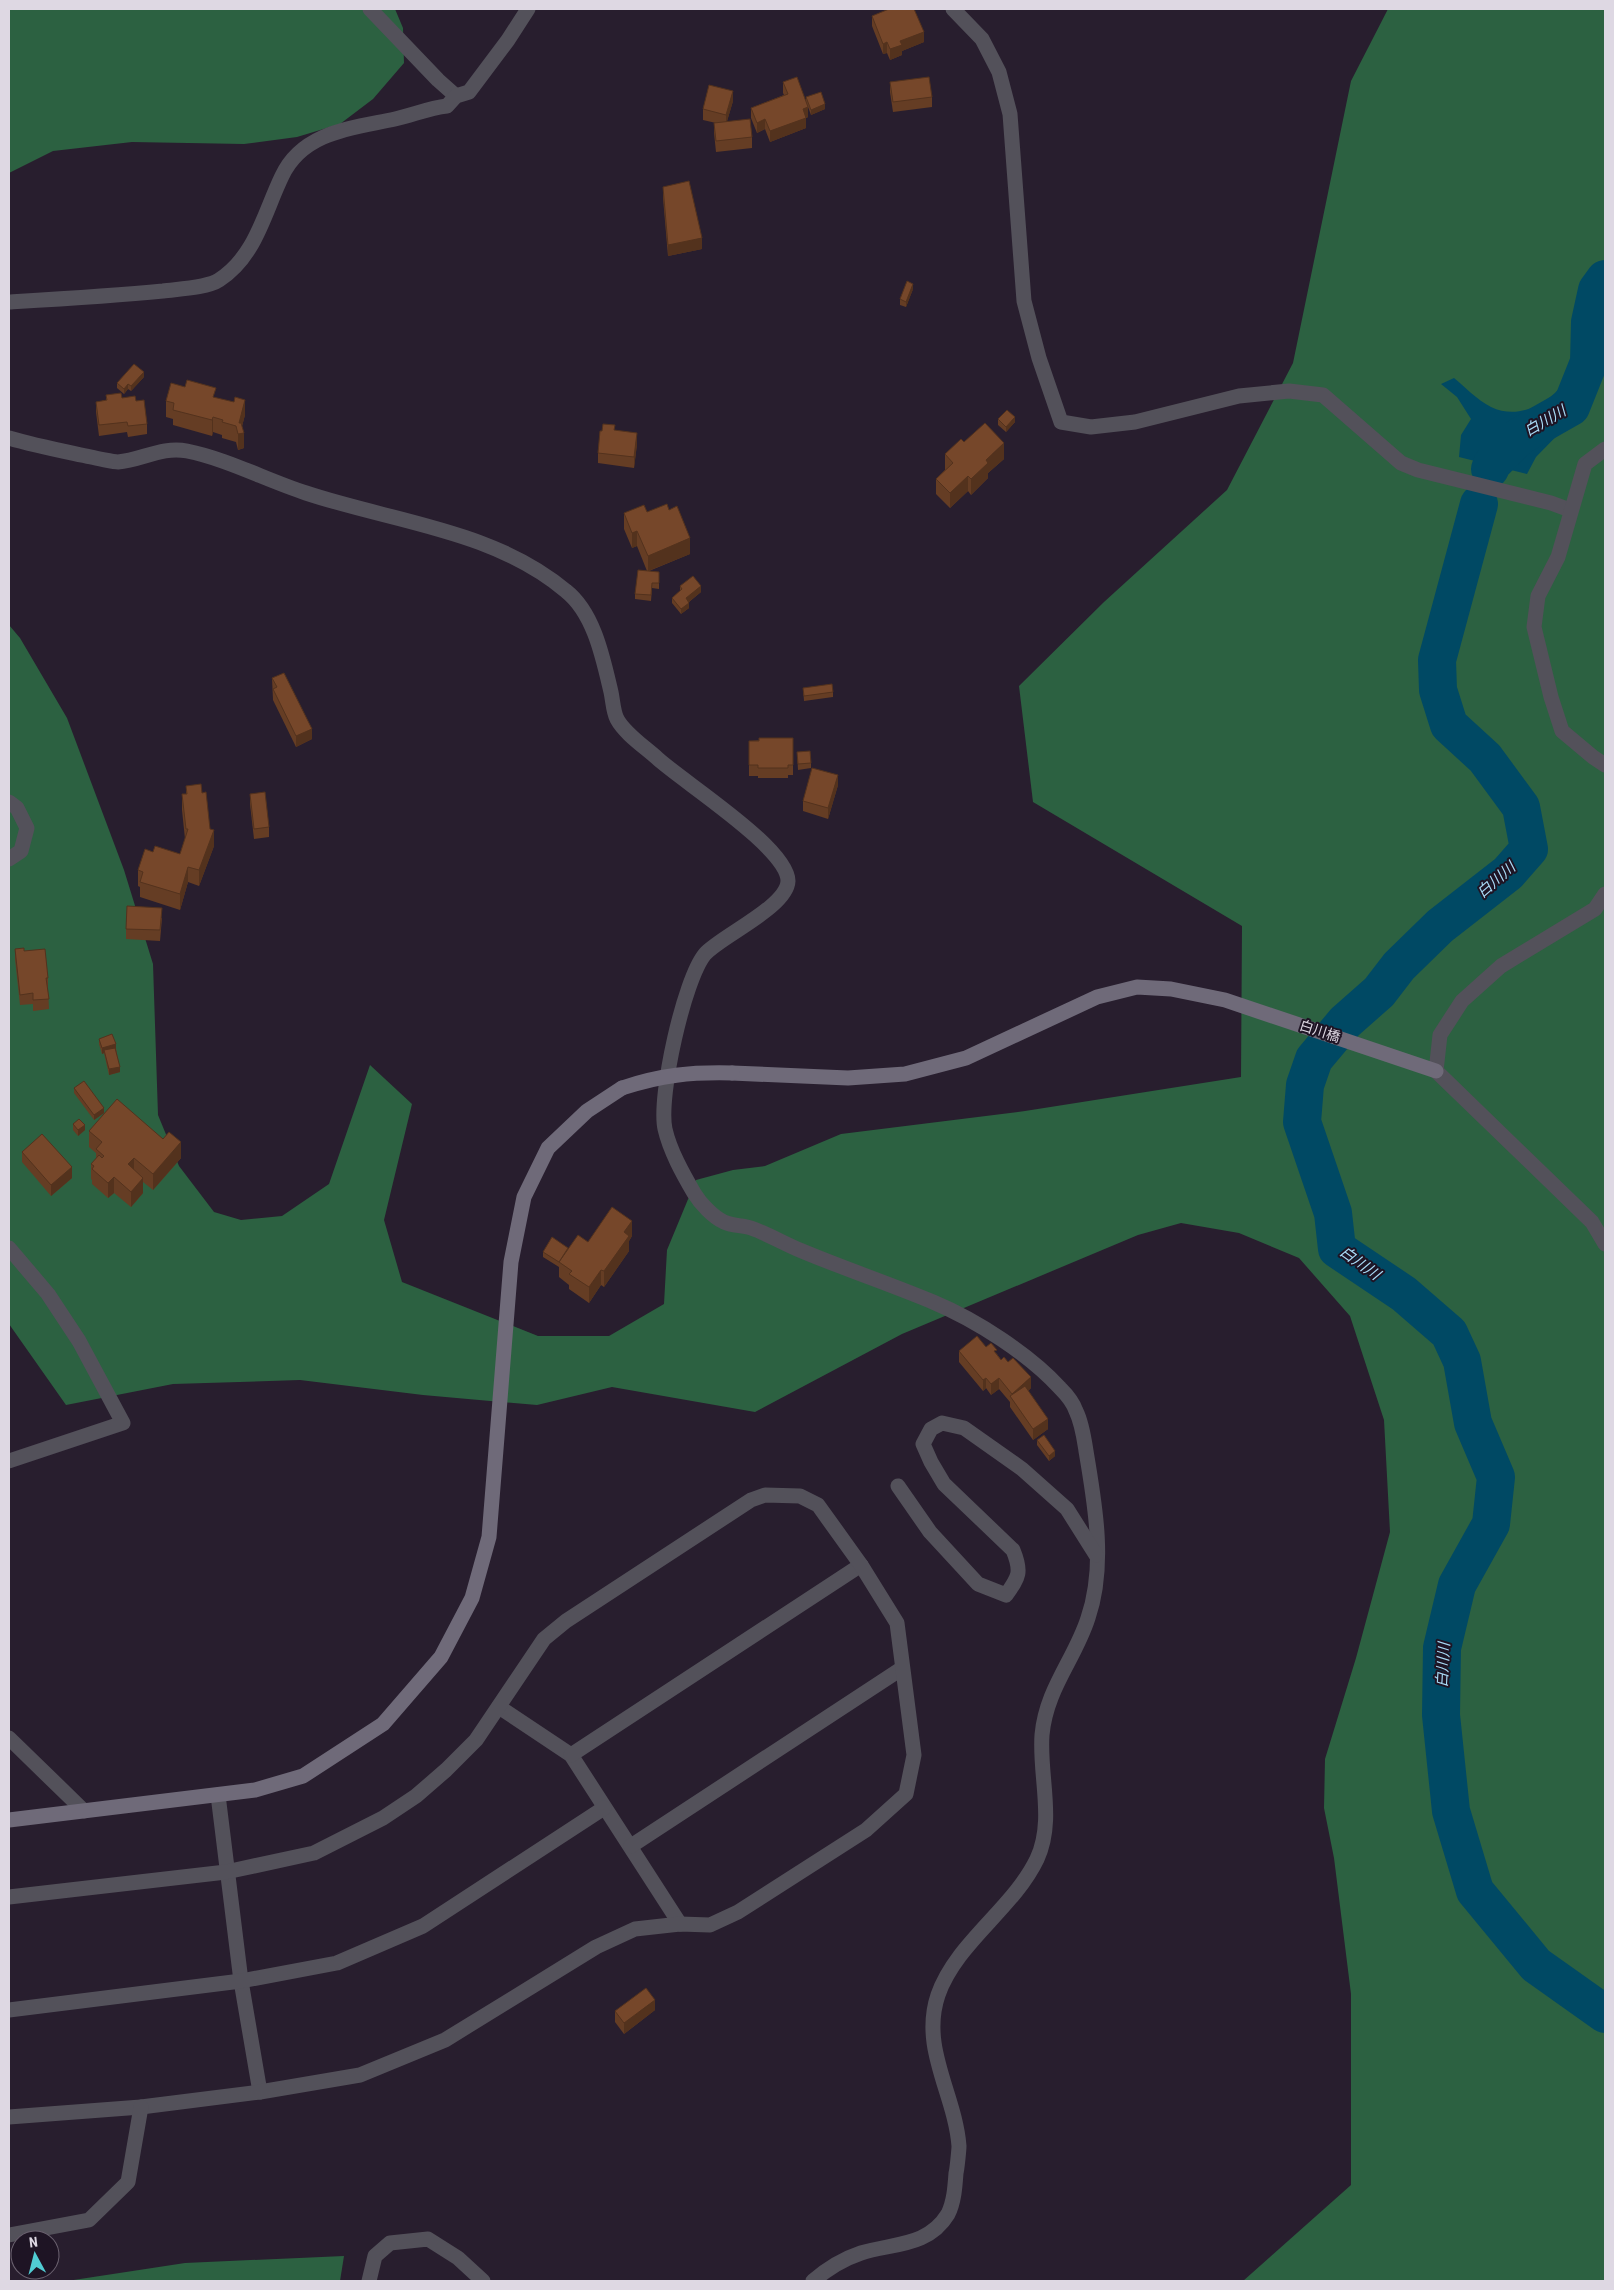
<svg xmlns="http://www.w3.org/2000/svg" width="1614" height="2290" font-family="'Roboto Condensed','Noto Sans JP',sans-serif">
  <rect width="100%" height="100%" fill="#281e2e"/>
  <g fill="#2c6141">
    <path d="M9,9H395L403,28L404,63L373,99L340,124L297,137L244,144L132,142L53,151L9,173Z"/>
    <path d="M1388,9H1605V2281H1243L1351,2185V1994L1334,1858L1324,1808L1325,1759L1356,1658L1390,1532L1384,1420L1350,1316L1299,1258L1239,1233L1181,1223L1138,1235L902,1334L755,1412L612,1387L537,1405L423,1395L300,1380L173,1384L66,1405L9,1324V625L20,638L67,718L124,870L153,964L158,1115L179,1166L214,1212L241,1220L282,1216L329,1184L370,1065L412,1104L384,1220L402,1282L538,1336H609L664,1304L667,1250L696,1180L733,1170L765,1166L841,1134L1025,1111L1241,1077L1242,926L1033,802L1019,686L1104,602L1227,490L1293,363L1351,81Z"/>
    <path d="M344,2256L340,2281H67L185,2263Z"/>
  </g>
  <path fill="#004964" d="M1581,355L1598,365L1593,389L1581,411L1536,457L1527,474L1459,457L1461,435L1471,419L1457,397L1441,384L1454,378C1465,387 1477,400 1491,407C1529,425 1568,389 1581,355Z"/>
  <g fill="none" stroke-linecap="round" stroke-linejoin="round">
    <g stroke="#004964" stroke-width="38">
      <path d="M1490,469L1492,464L1520,436L1571,407L1589,362L1590,322L1597,290L1605,279"/>
      <path d="M1479,504L1437,660L1438,690L1449,725L1485,758L1521,807L1529,849L1508,873L1440,926L1399,966L1379,992L1345,1022L1314,1059L1305,1085L1302,1122L1333,1213L1337,1249L1404,1294L1449,1333L1462,1361L1473,1423L1496,1477L1491,1524L1457,1585L1442,1648L1441,1715L1451,1811L1475,1891L1536,1965L1605,2014"/>
    </g>
    <g stroke="#53515a" stroke-width="15">
      <path d="M370,9L438,80L456,96"/>
      <path d="M953,9L982,39L999,72L1010,114L1024,301L1039,358L1061,422L1091,427L1135,422L1239,396L1289,391L1323,395L1401,463L1418,470L1551,503L1570,510"/>
      <path d="M9,302C60,299 112,296 163,291C177,289 207,288 219,280C256,256 264,213 282,176C303,131 354,128 395,119C413,115 429,108 447,106L456,96L469,92L508,40L528,9"/>
      <path d="M9,438C36,446 63,451 91,457C95,458 114,462 118,462C142,460 162,446 187,451C227,459 266,480 306,493C393,522 494,530 566,591C594,613 603,658 611,692C613,701 613,711 617,719C625,734 645,747 657,758C683,782 788,848 788,881C787,907 721,936 705,954C684,979 658,1097 665,1129C670,1151 683,1174 694,1193C700,1203 713,1217 724,1222C732,1226 742,1225 751,1228C768,1234 785,1244 802,1251C845,1269 890,1284 933,1302C976,1320 1029,1354 1060,1388C1066,1394 1073,1402 1076,1411C1082,1423 1084,1438 1086,1451C1095,1504 1106,1566 1088,1618C1075,1659 1046,1689 1042,1735C1039,1776 1055,1820 1037,1859C1013,1909 956,1943 938,1995C920,2048 955,2094 959,2146C959,2149 957,2170 956,2173C955,2187 954,2202 948,2214C928,2247 893,2243 861,2253C843,2259 827,2269 813,2281"/>
      <path d="M1605,449L1585,464L1558,557L1538,596L1534,627L1551,697L1562,731L1593,757L1605,765"/>
      <path d="M9,802L17,808L27,828L21,851L9,859"/>
      <path d="M1605,894L1595,909L1501,966L1462,1001L1440,1035L1436,1071L1592,1222L1605,1244"/>
      <path d="M9,1248L48,1294L79,1341L123,1423L9,1461"/>
      <path d="M898,1486L930,1532L978,1584L1006,1595C1019,1577 1022,1572 1013,1550L944,1484L931,1462L923,1444L931,1429L942,1423L964,1428L1022,1469L1067,1509L1096,1555"/>
      <path d="M499,1707L571,1755L680,1924"/>
      <path d="M9,1738L84,1811"/>
      <path d="M571,1755L861,1565"/>
      <path d="M218,1795L241,1981L260,2092"/>
      <path d="M631,1846L901,1669"/>
      <path d="M9,1897L226,1872L314,1853L383,1818L416,1796L446,1770L476,1740L544,1639L566,1621L751,1500L765,1495L800,1496L818,1505L861,1565L897,1623L914,1755L906,1794L866,1830L738,1912L710,1925L680,1924L635,1929L596,1947L445,2040L360,2075L260,2092L141,2107L9,2117"/>
      <path d="M9,2010L241,1981L337,1963L423,1926L604,1808"/>
      <path d="M9,2235L89,2220L128,2182L141,2107"/>
      <path d="M369,2281L375,2256L390,2243L428,2239L458,2258L483,2281"/>
    </g>
    <g stroke="#6f6a79" stroke-width="15">
      <path d="M732,1073L848,1078L905,1074L966,1058L1097,997L1137,987L1171,989L1225,1000L1436,1071"/>
      <path d="M9,1820L255,1790L303,1776L383,1724L441,1657L472,1598L489,1537L511,1262L524,1197L548,1148L587,1111L622,1088"/>
    </g>
    <path stroke="#6f6a79" stroke-width="15" d="M622,1088C661,1075 691,1072 732,1073"/>
  </g>
  <g fill="#653d24">
    <path d="M872,16L924,42L902,51V55L890,60L887,53L883,54L872,26Z"/>
    <path d="M783,82L806,102V97L825,109L811,115L808,107V117L806,118V128L770,142L765,129L757,133L751,118V108L784,95L783,93Z"/>
    <path d="M890,82L932,97V107L893,112L890,92Z"/>
    <path d="M733,101L727,121L752,137V148L716,152L714,133V123H716L703,120V109Z"/>
    <path d="M663,187L702,249L668,256L663,198Z"/>
    <path d="M913,289L906,307L900,305V299Z"/>
    <path d="M144,377L131,391L128,389L124,394L117,388V383Z"/>
    <path d="M106,395L136,401L147,424V434L128,437L127,432L99,436L96,412V402L106,400Z"/>
    <path d="M216,398L245,415L242,426L244,448L238,450L236,442L222,438V435L213,432L212,436L173,425V419L166,417V401Z"/>
    <path d="M998,419L1015,422L1006,432L998,425Z"/>
    <path d="M615,430L637,444L634,468L598,463V453L602,431Z"/>
    <path d="M964,442L1004,459L988,473V478L971,495L968,491L950,508L936,494V479L945,470V454Z"/>
    <path d="M647,512L690,554L649,571L659,577V589L652,588L651,601L635,599V594L647,571L637,546L632,548L624,529V513Z"/>
    <path d="M680,586L701,592L689,602V608L681,614L672,603V598L680,591Z"/>
    <path d="M272,678L312,739L296,747L273,700Z"/>
    <path d="M803,688L833,692V697L804,701Z"/>
    <path d="M793,738V775H788V778H758V776H749V741Z"/>
    <path d="M797,752L811,763V768L798,770Z"/>
    <path d="M838,785L828,819L803,811V801Z"/>
    <path d="M186,786L202,793L214,846L199,886L188,882L180,910L140,897V887L138,886V870L153,852L180,854L185,839L182,810V794H186Z"/>
    <path d="M250,794L269,827V837L254,839L250,804Z"/>
    <path d="M162,918L160,941L126,939V929Z"/>
    <path d="M15,949L24,951L48,978V988L49,1009L33,1011V1004L20,1005L15,959Z"/>
    <path d="M99,1039L116,1048L120,1072L109,1075L104,1053L102,1054L99,1044Z"/>
    <path d="M74,1088L104,1113L94,1120L74,1093Z"/>
    <path d="M73,1124L85,1130L78,1136L73,1130Z"/>
    <path d="M89,1131L181,1158L153,1190L143,1182V1193L131,1207L114,1193L108,1198L92,1184V1180L91,1179V1164L96,1159V1153L89,1147Z"/>
    <path d="M22,1152L72,1178L51,1196L22,1162Z"/>
    <path d="M632,1236L629,1241V1251L604,1287L601,1285L589,1303L569,1289V1285L559,1277V1267L543,1257V1252L568,1248L588,1242Z"/>
    <path d="M986,1347L997,1354L1001,1360L1031,1388L1028,1391L1048,1429L1033,1440L1010,1407V1402L999,1389L991,1395L986,1388L983,1391L959,1362V1351Z"/>
    <path d="M1037,1440L1055,1456L1049,1461L1037,1445Z"/>
    <path d="M655,2010L624,2034L615,2022V2011Z"/>
  </g>
  <g fill="#53321d">
    <path d="M924,32V42L902,51V55L890,60V49L900,41Z"/>
    <path d="M887,42V53L883,54V44Z"/>
    <path d="M733,91V101L726,125V115Z"/>
    <path d="M825,104V109L811,115V110Z"/>
    <path d="M808,107V117L806,118V128L770,142V131L803,109Z"/>
    <path d="M765,119V129L757,133V123Z"/>
    <path d="M702,238V249L668,256V245Z"/>
    <path d="M913,284V289L906,307V302Z"/>
    <path d="M144,372V377L131,391V386Z"/>
    <path d="M128,384V389L124,394V389Z"/>
    <path d="M245,400V415L240,434L244,433V448L238,450V434L239,423Z"/>
    <path d="M213,417V432L212,436V420Z"/>
    <path d="M1015,417V422L1006,432V427Z"/>
    <path d="M637,433V444L634,468V457Z"/>
    <path d="M1004,443V459L988,473V478L971,495V479L986,460Z"/>
    <path d="M968,476V491L950,508V493Z"/>
    <path d="M637,531V546L632,548V533Z"/>
    <path d="M690,538V554L648,571V556Z"/>
    <path d="M701,586V592L686,604V598Z"/>
    <path d="M689,603V608L681,614V609Z"/>
    <path d="M312,729V739L296,747V736Z"/>
    <path d="M838,775V785L828,819V808Z"/>
    <path d="M214,830V846L199,886V870Z"/>
    <path d="M188,867V882L180,910V894Z"/>
    <path d="M116,1044V1049L104,1050V1053L102,1054V1048Z"/>
    <path d="M120,1067V1072L109,1075V1069Z"/>
    <path d="M104,1108V1113L94,1120V1115Z"/>
    <path d="M85,1125V1130L78,1136V1130Z"/>
    <path d="M181,1142V1158L153,1190V1174Z"/>
    <path d="M134,1158V1174L128,1164Z"/>
    <path d="M72,1167V1178L51,1196V1185Z"/>
    <path d="M114,1177V1193L108,1198V1183Z"/>
    <path d="M143,1178V1193L131,1207V1192Z"/>
    <path d="M632,1221V1236L629,1241V1251L604,1287V1271L624,1232Z"/>
    <path d="M601,1270V1285L589,1303V1287Z"/>
    <path d="M1031,1377V1388L1014,1402L1012,1399V1394Z"/>
    <path d="M986,1378V1388L983,1391V1380Z"/>
    <path d="M999,1378V1389L991,1395V1384Z"/>
    <path d="M1048,1419V1429L1033,1440V1429Z"/>
    <path d="M1055,1451V1456L1049,1461V1456Z"/>
    <path d="M655,2000V2010L624,2034V2023Z"/>
  </g>
  <g fill="#76472a" stroke="#53321d">
    <path d="M889,9H914L924,32L900,41L902,45L890,49L887,42L883,44L872,16Z"/>
    <path d="M797,77L808,107L803,109L806,118L770,131L765,119L757,123L751,108L788,94L783,82Z"/>
    <path d="M929,77L932,97L893,102L890,82Z"/>
    <path d="M709,85L733,91L726,115L703,109Z"/>
    <path d="M821,92L825,104L811,110L806,97Z"/>
    <path d="M750,119L752,137L716,141L714,123Z"/>
    <path d="M689,181L702,238L668,245L663,187Z"/>
    <path d="M907,281L913,284L906,302L900,299Z"/>
    <path d="M134,364L144,372L131,386L128,384L124,389L117,383Z"/>
    <path d="M187,380L216,388L213,397L234,402L235,397L245,400L239,423H241L244,433L238,434L236,426L222,422L223,420L213,417L212,420L173,410L174,403L166,401L171,383L185,387Z"/>
    <path d="M121,393L122,398L135,396L136,401L144,400L147,424L128,426L127,422L99,425L96,402L107,400L106,395Z"/>
    <path d="M1007,410L1015,417L1006,427L998,419Z"/>
    <path d="M985,423L1004,443L986,460L988,463L971,479L968,476L950,493L936,479L953,463L945,454L961,439L964,442Z"/>
    <path d="M603,424L615,425L614,430L637,433L634,457L598,453L600,431H602Z"/>
    <path d="M667,504L669,510L677,506L690,538L648,556L637,531L632,533L624,513L644,505L647,512Z"/>
    <path d="M638,570L659,572V583H652L651,595L635,594Z"/>
    <path d="M693,576L701,586L686,598L689,603L681,609L672,598L682,589L680,586Z"/>
    <path d="M284,673L312,729L296,736L273,689L277,687L272,678Z"/>
    <path d="M832,684L833,692L804,696L803,688Z"/>
    <path d="M759,738H793V765H788V768H758V765H749V741H759Z"/>
    <path d="M810,751L811,763L798,764L797,752Z"/>
    <path d="M812,768L838,775L828,808L803,801Z"/>
    <path d="M201,784L202,793L206,792L210,829L214,830L199,870L188,867L180,894L140,882L143,872L138,870L145,849L153,852L155,846L180,854L188,829H186L182,794H187L186,786Z"/>
    <path d="M265,792L269,827L254,829L250,794Z"/>
    <path d="M127,906L162,908L160,930L126,929Z"/>
    <path d="M24,948V951L45,949L48,978H46L49,999L33,1000V993L20,995L15,949Z"/>
    <path d="M112,1034L116,1044L102,1048L99,1039Z"/>
    <path d="M115,1048L120,1067L109,1069L104,1050Z"/>
    <path d="M84,1081L104,1108L94,1115L74,1088Z"/>
    <path d="M117,1099L163,1139L169,1132L181,1142L153,1174L134,1158L128,1164L143,1178L131,1192L114,1177L108,1183L92,1169L94,1166L91,1164L99,1155L102,1158L104,1156L96,1149L102,1142L89,1131Z"/>
    <path d="M79,1119L85,1125L78,1130L73,1124Z"/>
    <path d="M42,1134L72,1167L51,1185L22,1152Z"/>
    <path d="M612,1207L632,1221L624,1232L629,1236L604,1271L601,1270L589,1287L569,1274L572,1271L559,1262L578,1235L588,1242Z"/>
    <path d="M552,1237L568,1248L559,1262L543,1252Z"/>
    <path d="M977,1336L986,1347L991,1343L997,1350L994,1351L1001,1360L1004,1357L1008,1362L1013,1358L1031,1377L1012,1394L999,1378L991,1384L986,1378L983,1380L959,1351Z"/>
    <path d="M1025,1386L1048,1419L1033,1429L1010,1396Z"/>
    <path d="M1044,1435L1055,1451L1049,1456L1037,1440Z"/>
    <path d="M646,1988L655,2000L624,2023L615,2011Z"/>
  </g>
  <g text-anchor="middle" stroke-width="4" stroke-linejoin="round" paint-order="stroke">
    <g font-size="14" fill="#ded8e3" stroke="#1e1424">
      <text transform="translate(1320 1031) rotate(18)" y="5">白川橋</text>
    </g>
    <g font-size="15" font-style="italic" fill="#a8dbf6" stroke="#1e1424">
      <text transform="translate(1545 421) rotate(-30)" y="5">白川川</text>
      <text transform="translate(1496 880) rotate(-41)" y="5">白川川</text>
      <text transform="translate(1360 1263) rotate(36)" y="5">白川川</text>
      <text transform="translate(1443 1665) rotate(-87)" y="5">白川川</text>
    </g>
  </g>
  <rect width="1614" height="2290" fill="none" stroke="#ded8e3" stroke-width="20"/>
  <g transform="translate(35 2255) rotate(353)"><circle r="24" fill="#1e1424" stroke="#6b6270"/>
  <path d="M0-4L9 19L0 12L-9 19Z" fill="#51ccd3"/>
  <text y="-8" font-size="14" font-weight="bold" text-anchor="middle" fill="#ded8e3">N</text>
  </g>
</svg>
